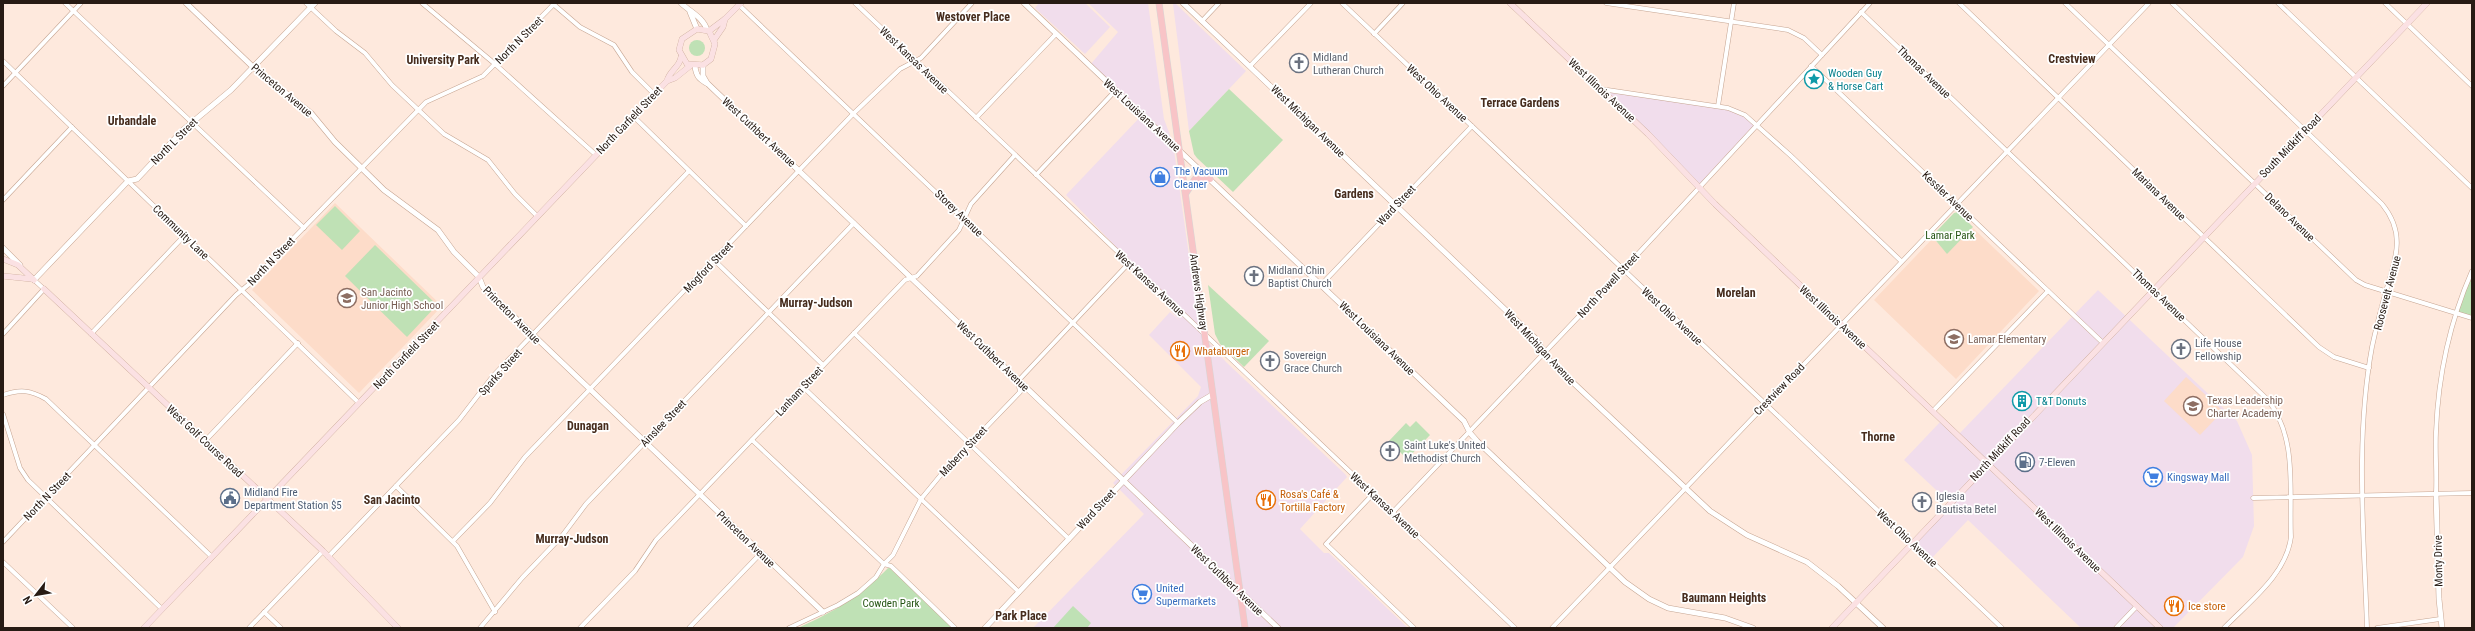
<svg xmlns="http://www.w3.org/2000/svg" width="2475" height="631" font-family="'Roboto Condensed',sans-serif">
  <rect width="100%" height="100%" fill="#fee9dd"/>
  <g fill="#f1ddec">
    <path d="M1039,3H1085L1110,27L1085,54L1035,8Z"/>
    <path d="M1088,3H1148L1164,119L1173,143L1200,333L1226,362L1345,474L1347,477L1300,529L1324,553H1329L1408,628H1033L1144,514L1113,483L1198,396L1201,387L1149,335L1170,312L1180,321L1171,311L1174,307L1066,195L1143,114L1090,65L1118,32Z"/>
    <path d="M1173,4H1176L1246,71L1189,131Z"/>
    <path d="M1608,90L1738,109L1755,126L1700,188L1606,96Z"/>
    <path d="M2098,290L2237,421L2252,455L2254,526L2243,557L2173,628H2081L1968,520L1930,560L1914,544L1949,502L1904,460L1942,420L1959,434Z"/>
  </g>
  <g fill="#fddcc9">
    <path d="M335,203L442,306L359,393L252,290Z"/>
    <path d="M1973,228L2039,291L1956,379L1874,300L1933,238L1947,253Z"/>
    <path d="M2186,377L2223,411L2200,435L2164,401Z"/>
  </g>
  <g fill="#bfe1b5">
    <circle cx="697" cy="48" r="8"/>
    <path d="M1229,89L1283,140L1233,192L1197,158L1194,154L1189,131Z"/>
    <path d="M335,206L360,231L342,250L316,225Z"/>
    <path d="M1958,212L1973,227L1947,254L1932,236L1954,213Z"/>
    <path d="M375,245L437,305L407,337L345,276Z"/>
    <path d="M2472,271V318L2457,313Z"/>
    <path d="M1208,285L1269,341L1244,367L1220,344L1215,334Z"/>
    <path d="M1416,421L1430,435L1407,459L1389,441L1406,423L1410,427Z"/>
    <path d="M889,567L953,628H798C835,611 860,597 889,567Z"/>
    <path d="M1073,606L1091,623L1087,628H1053Z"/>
  </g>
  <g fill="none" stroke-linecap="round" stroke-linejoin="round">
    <g stroke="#c6a592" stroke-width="5">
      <g id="minor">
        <path d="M65,3L304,228"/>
        <path d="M306,3L336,31L365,53L392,85L444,134L488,160L515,194L537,216"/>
        <path d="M422,3L495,64L596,155"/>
        <path d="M552,3L580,27L614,45L632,72L654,94"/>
        <path d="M855,3L1515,628"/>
        <path d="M1342,3L2002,628"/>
        <path d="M1606,3L1788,30L1804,38L1822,55"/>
        <path d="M1959,3L2319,347L2334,357L2369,368"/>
        <path d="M2065,3L2356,280L2365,285L2472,318"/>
        <path d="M2172,3L2382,204C2406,233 2396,258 2386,291C2381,309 2376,328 2372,347C2355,439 2364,535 2367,628"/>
        <path d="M2278,3L2472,188"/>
        <path d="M2385,3L2472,86"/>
        <path d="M739,5L1178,423"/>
        <path d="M1861,12L2267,399C2298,437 2289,490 2291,537C2286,575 2250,601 2224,628"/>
        <path d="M1202,21L1219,3"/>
        <path d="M1374,34L1403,3"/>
        <path d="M3,61L359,403"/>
        <path d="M1250,66L1311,3"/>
        <path d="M1811,66L2102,342"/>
        <path d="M3,86L81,3"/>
        <path d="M1601,89L1728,108L1745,115L1790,155L1901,261"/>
        <path d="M1718,106L1734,3"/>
        <path d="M633,116L746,226"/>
        <path d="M976,118L1056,34"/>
        <path d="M1036,175L1115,91"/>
        <path d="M3,200L72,127"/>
        <path d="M714,260L823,365"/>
        <path d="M1321,285L1472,126"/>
        <path d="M854,333L1069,539"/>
        <path d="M3,334L44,289L34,280"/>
        <path d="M91,334L185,235"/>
        <path d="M803,387L1019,592"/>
        <path d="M3,395C20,389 30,390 46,399L212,557"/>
        <path d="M1933,411L2048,291"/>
        <path d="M3,414L20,468L28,480L162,609"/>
        <path d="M752,440L884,564L891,566L955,628"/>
        <path d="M205,441L298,343"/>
        <path d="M396,486L457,546L495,612"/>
        <path d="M2436,493C2437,473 2435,453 2436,432C2438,377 2450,321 2472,271"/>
        <path d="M1373,494L1326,544L1414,628"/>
        <path d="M2253,498L2472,493"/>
        <path d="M1392,513L1623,270L1870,3"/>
        <path d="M453,541L490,503L525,457L854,113L900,69L921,58L972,3"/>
        <path d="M3,542L236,295L248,285L426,102L483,76L555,3"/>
        <path d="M328,557L459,420L493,376L689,171"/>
        <path d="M3,562L73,628"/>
        <path d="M264,612L281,628"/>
        <path d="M249,628L323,551"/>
        <path d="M480,628L522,578L562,536L586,504L854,223"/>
        <path d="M580,628L635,571L656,540L905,280L917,276L959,230L971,204L1015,155"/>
        <path d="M689,628L761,553"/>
        <path d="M789,628L838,605L858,593L876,577L884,564L893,555L921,499L944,471L1020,392L1018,381L1129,263"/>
        <path d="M1552,628L2149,3"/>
        <path d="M2116,628L2137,606"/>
        <path d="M2377,628L2440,619"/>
      </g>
    </g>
    <g stroke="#c6a592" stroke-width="6">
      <g id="tertiary">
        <path d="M186,3L253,67L311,113L335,142L384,190L438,230L454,252L479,277L483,287L823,612"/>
        <path d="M681,3C690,12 703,17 707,30"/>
        <path d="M1024,3L1464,421L1470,433L1477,441L1625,582L1649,599L1668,608L1725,618L1753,628"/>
        <path d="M1183,3L1535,338L1550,361L1710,511L1747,535L1807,562L1838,586L1883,628"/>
        <path d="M690,12L697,29"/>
        <path d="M703,65V76L707,83"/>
        <path d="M695,66C696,76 699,79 708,84L1278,628"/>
        <path d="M3,248L20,265"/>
        <path d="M32,278L34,280L128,181L137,179L183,130L231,90L315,3"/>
        <path d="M2436,493L2439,599L2442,628"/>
        <path d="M985,628L1178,423L1200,402L1212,395"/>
      </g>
    </g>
    <g stroke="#c6a592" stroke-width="6">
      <g id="secondary">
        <path d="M1510,3L1648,134L1715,204L2160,628"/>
        <path d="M697,29L709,31L715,44L711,59L703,65L687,64L679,50L682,39Z"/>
        <path d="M709,31L725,19L741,3"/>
        <path d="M714,40L723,27L725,19"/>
        <path d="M667,81L675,78L690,66"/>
        <path d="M3,259L18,265L34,280"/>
        <path d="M3,276L32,279"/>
        <path d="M44,289L323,551L398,628"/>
        <path d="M144,628L667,81C669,71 680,67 681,57"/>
        <path d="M1832,628L2427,3"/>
      </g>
    </g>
    <g stroke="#d8d6d5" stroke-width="7">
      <g id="primary">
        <path d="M1159,3L1245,628"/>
        <path d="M1186,193L1195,179H1210"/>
      </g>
    </g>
    <use href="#minor" stroke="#fff" stroke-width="4"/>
    <use href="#tertiary" stroke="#fff" stroke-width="5"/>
    <use href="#secondary" stroke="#fbe1e3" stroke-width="5.5"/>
    <use href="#primary" stroke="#f8c4c7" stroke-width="6"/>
  </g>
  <defs>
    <g id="church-ring" transform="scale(1)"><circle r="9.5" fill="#fff" stroke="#6b7280" stroke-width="1.5"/><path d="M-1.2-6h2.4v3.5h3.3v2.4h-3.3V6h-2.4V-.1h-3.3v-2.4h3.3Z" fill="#6b7280"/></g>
    <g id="sight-ring" transform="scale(1)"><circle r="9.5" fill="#fff" stroke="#0f9aa8" stroke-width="1.5"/><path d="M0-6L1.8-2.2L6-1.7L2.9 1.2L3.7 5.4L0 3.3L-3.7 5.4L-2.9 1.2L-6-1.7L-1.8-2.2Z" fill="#0f9aa8"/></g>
    <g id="shop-ring" transform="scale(1)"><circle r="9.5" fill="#fff" stroke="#3f7fe0" stroke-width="1.5"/><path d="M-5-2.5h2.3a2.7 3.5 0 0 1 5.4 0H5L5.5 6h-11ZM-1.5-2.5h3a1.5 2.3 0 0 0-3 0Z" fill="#3f7fe0"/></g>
    <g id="school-ring" transform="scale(1)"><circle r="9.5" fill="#fff" stroke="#8d6e63" stroke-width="1.5"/><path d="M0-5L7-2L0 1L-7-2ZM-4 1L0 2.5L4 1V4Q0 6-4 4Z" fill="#8d6e63"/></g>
    <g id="restaurant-ring" transform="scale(1)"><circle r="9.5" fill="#fff" stroke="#e8710a" stroke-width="1.5"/><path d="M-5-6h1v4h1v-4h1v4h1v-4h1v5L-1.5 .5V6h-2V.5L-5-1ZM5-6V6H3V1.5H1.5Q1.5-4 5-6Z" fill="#e8710a"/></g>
    <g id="building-ring" transform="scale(1)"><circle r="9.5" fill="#fff" stroke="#0f9aa8" stroke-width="1.5"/><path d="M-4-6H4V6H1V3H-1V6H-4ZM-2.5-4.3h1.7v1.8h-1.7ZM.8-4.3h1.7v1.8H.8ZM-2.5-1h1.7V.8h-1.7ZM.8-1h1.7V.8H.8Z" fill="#0f9aa8"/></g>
    <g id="fuel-ring" transform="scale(1)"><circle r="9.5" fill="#fff" stroke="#5c6f8a" stroke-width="1.5"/><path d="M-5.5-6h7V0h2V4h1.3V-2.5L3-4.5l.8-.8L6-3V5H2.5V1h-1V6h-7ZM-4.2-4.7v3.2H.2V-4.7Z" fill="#5c6f8a"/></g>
    <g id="supermarket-ring" transform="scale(1)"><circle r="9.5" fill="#fff" stroke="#3f7fe0" stroke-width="1.5"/><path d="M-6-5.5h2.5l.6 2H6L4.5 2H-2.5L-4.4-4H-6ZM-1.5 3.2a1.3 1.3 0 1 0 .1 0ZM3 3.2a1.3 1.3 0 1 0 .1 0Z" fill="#3f7fe0"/></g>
    <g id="civic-ring" transform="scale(1)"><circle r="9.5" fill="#fff" stroke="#5c6f8a" stroke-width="1.5"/><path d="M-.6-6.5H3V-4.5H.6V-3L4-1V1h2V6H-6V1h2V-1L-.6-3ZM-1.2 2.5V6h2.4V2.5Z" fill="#5c6f8a"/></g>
  </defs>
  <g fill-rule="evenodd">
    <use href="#church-ring" x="1299" y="63"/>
    <use href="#sight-ring" x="1814" y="79"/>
    <use href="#shop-ring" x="1160" y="177"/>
    <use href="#church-ring" x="1254" y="276"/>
    <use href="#school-ring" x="347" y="298"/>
    <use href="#school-ring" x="1954" y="339"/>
    <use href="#church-ring" x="2181" y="349"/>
    <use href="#restaurant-ring" x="1180" y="351"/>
    <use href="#church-ring" x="1270" y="361"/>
    <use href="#building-ring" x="2022" y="401"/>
    <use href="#school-ring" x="2193" y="406"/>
    <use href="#church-ring" x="1390" y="451"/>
    <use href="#fuel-ring" x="2025" y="462"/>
    <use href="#supermarket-ring" x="2153" y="477"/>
    <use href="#civic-ring" x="230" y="498"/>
    <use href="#restaurant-ring" x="1266" y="500"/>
    <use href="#church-ring" x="1922" y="502"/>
    <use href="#supermarket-ring" x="1142" y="594"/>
    <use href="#restaurant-ring" x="2174" y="606"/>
  </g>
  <g text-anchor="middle" stroke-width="3.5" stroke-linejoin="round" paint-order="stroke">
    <g font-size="11" fill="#271b14" stroke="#fff">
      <text transform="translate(519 40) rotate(-45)" y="4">North N Street</text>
      <text transform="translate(914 60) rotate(44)" y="4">West Kansas Avenue</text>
      <text transform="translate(1924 72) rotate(44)" y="4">Thomas Avenue</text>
      <text transform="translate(282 90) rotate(40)" y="4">Princeton Avenue</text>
      <text transform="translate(1602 90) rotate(43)" y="4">West Illinois Avenue</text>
      <text transform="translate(1437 93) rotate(43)" y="4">West Ohio Avenue</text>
      <text transform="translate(1142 115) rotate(43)" y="4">West Louisiana Avenue</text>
      <text transform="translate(629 120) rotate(-46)" y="4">North Garfield Street</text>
      <text transform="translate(1308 121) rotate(44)" y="4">West Michigan Avenue</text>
      <text transform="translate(759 132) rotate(43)" y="4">West Cuthbert Avenue</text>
      <text transform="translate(174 141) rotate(-45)" y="4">North L Street</text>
      <text transform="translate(2290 146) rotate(-46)" y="4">South Midkiff Road</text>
      <text transform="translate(2159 194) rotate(44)" y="4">Mariana Avenue</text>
      <text transform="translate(1948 196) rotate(44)" y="4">Kessler Avenue</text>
      <text transform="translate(1396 205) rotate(-47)" y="4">Ward Street</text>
      <text transform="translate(959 213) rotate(44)" y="4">Storey Avenue</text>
      <text transform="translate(2290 217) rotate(44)" y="4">Delano Avenue</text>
      <text transform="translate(181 232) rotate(44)" y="4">Community Lane</text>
      <text transform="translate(271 261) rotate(-46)" y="4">North N Street</text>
      <text transform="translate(708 267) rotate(-46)" y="4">Mogford Street</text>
      <text transform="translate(1150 283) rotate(43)" y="4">West Kansas Avenue</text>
      <text transform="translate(1608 285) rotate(-47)" y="4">North Powell Street</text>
      <text transform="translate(1199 292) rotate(82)" y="4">Andrews Highway</text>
      <text transform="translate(2387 293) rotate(-75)" y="4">Roosevelt Avenue</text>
      <text transform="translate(2159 295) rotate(44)" y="4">Thomas Avenue</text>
      <text transform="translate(512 315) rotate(45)" y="4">Princeton Avenue</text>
      <text transform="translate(1672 316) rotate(43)" y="4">West Ohio Avenue</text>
      <text transform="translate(1833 317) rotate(43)" y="4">West Illinois Avenue</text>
      <text transform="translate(1377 338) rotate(44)" y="4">West Louisiana Avenue</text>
      <text transform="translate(1540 347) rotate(47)" y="4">West Michigan Avenue</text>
      <text transform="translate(406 355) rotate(-46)" y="4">North Garfield Street</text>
      <text transform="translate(993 356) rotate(44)" y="4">West Cuthbert Avenue</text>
      <text transform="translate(500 372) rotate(-48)" y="4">Sparks Street</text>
      <text transform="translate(1779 389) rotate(-46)" y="4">Crestview Road</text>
      <text transform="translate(799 391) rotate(-47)" y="4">Lanham Street</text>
      <text transform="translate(663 423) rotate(-46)" y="4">Ainslee Street</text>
      <text transform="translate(205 441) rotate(43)" y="4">West Golf Course Road</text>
      <text transform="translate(2000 449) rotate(-47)" y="4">North Midkiff Road</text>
      <text transform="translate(963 451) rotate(-47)" y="4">Maberry Street</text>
      <text transform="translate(47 496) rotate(-46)" y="4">North N Street</text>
      <text transform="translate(1385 505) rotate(43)" y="4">West Kansas Avenue</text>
      <text transform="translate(1096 509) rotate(-47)" y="4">Ward Street</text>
      <text transform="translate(1907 538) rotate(43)" y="4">West Ohio Avenue</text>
      <text transform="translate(746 539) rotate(44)" y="4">Princeton Avenue</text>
      <text transform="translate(2068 540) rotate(44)" y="4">West Illinois Avenue</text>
      <text transform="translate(2438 561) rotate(-91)" y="4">Monty Drive</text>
      <text transform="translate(1227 580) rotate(44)" y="4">West Cuthbert Avenue</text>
    </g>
    <g font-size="11" fill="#5b616d" stroke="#fff" text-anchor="start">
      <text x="1313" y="61">Midland<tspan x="1313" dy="13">Lutheran Church</tspan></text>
      <text x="1268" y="274">Midland Chin<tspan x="1268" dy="13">Baptist Church</tspan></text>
      <text x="2195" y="347">Life House<tspan x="2195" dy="13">Fellowship</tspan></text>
      <text x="1284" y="359">Sovereign<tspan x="1284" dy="13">Grace Church</tspan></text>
      <text x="1404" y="449">Saint Luke's United<tspan x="1404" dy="13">Methodist Church</tspan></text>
      <text x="1936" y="500">Iglesia<tspan x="1936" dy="13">Bautista Betel</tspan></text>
    </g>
    <g font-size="11" fill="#0d838f" stroke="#fff" text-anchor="start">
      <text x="1828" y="77">Wooden Guy<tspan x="1828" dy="13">&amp; Horse Cart</tspan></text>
      <text x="2036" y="405">T&amp;T Donuts</text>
    </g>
    <g font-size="11" fill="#366cbe" stroke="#fff" text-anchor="start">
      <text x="1174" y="175">The Vacuum<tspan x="1174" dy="13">Cleaner</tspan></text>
      <text x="2167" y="481">Kingsway Mall</text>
      <text x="1156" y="592">United<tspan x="1156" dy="13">Supermarkets</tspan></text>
    </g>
    <g font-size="11" fill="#255413" stroke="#fff">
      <text x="1950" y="239">Lamar Park</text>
      <text x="891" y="607">Cowden Park</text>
    </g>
    <g font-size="11" fill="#785e54" stroke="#fff" text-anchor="start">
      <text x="361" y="296">San Jacinto<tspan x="361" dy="13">Junior High School</tspan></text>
      <text x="1968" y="343">Lamar Elementary</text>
      <text x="2207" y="404">Texas Leadership<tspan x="2207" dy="13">Charter Academy</tspan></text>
    </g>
    <g font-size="11" fill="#c56008" stroke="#fff" text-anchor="start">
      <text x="1194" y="355">Whataburger</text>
      <text x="1280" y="498">Rosa's Café &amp;<tspan x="1280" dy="13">Tortilla Factory</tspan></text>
      <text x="2188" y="610">Ice store</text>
    </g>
    <g font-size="11" fill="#4e5e75" stroke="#fff" text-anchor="start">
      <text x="2039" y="466">7-Eleven</text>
      <text x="244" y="496">Midland Fire<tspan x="244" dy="13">Department Station $5</tspan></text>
    </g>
    <g font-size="12" font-weight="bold" fill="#462c1d" stroke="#fff">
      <text x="973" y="21">Westover Place</text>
      <text x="2072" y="63">Crestview</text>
      <text x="443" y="64">University Park</text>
      <text x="1520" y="107">Terrace Gardens</text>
      <text x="132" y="125">Urbandale</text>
      <text x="1354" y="198">Gardens</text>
      <text x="1736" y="297">Morelan</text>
      <text x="816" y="307">Murray-Judson</text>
      <text x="588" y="430">Dunagan</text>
      <text x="1878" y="441">Thorne</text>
      <text x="392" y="504">San Jacinto</text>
      <text x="572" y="543">Murray-Judson</text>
      <text x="1724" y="602">Baumann Heights</text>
      <text x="1021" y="620">Park Place</text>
    </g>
  </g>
  <rect width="2475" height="631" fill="none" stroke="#271b14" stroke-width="8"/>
  <g transform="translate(36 595) rotate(239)" stroke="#ffffff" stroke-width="3" paint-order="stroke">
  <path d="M0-3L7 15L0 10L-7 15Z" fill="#271b14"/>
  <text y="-6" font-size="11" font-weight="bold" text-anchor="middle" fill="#271b14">N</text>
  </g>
</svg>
